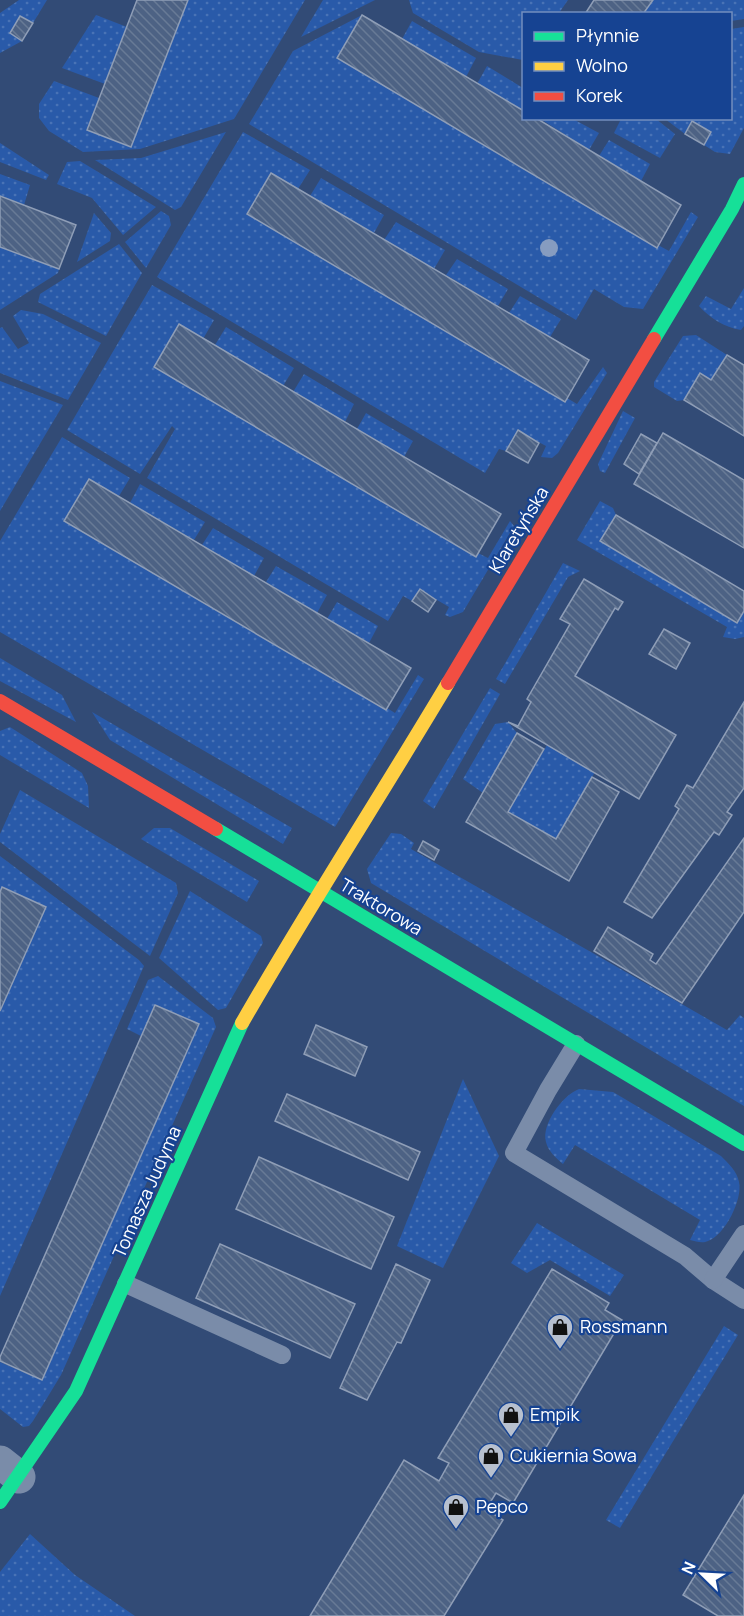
<svg xmlns="http://www.w3.org/2000/svg" width="744" height="1616" font-family="Manrope,sans-serif">
  <defs>
    <pattern id="grass-dots" width="8" height="8" patternUnits="userSpaceOnUse" patternTransform="scale(1.5)"><rect width="8" height="8" fill="#295aa9"/><path d="M2 2h.1M6 6h.1" fill="none" stroke="#4973b6" stroke-width="1.8" stroke-linecap="round"/></pattern>
    <pattern id="building-back-hatch" width="6" height="6" patternUnits="userSpaceOnUse" patternTransform="scale(1.5)"><rect width="6" height="6" fill="#4d6284"/><path d="M-1 5l2 2M0 0l6 6M5-1l2 2" fill="none" stroke="#687a96"/></pattern>
  </defs>
  <rect width="100%" height="100%" fill="#324b76"/>
  <g fill="url(#grass-dots)">
    <path d="M19,0H47L33,23L20,16L10,33L22,41L0,53V13Z"/>
    <path d="M188,0H305L234,119L140,149L83,152L49,131L39,118V104L54,81L99,98L87,130L131,147Z"/>
    <path d="M323,0H375L301,37Z"/>
    <path d="M409,0H568L559,13L524,14L523,60L479,52L413,13Z"/>
    <path d="M653,0H744V19L731,21L730,14H643Z"/>
    <path d="M96,15L127,27L105,84L62,68Z"/>
    <path d="M362,15L658,245L669,251L691,212L698,217L643,309L624,307L594,289L576,320L249,124L293,51Z"/>
    <path d="M412,21L476,58L466,77L402,39Z"/>
    <path d="M744,27V128L730,154L715,152L704,145L711,132L692,122L685,134L665,119L730,118L731,29Z"/>
    <path d="M487,66L523,88V111L477,84Z"/>
    <path d="M539,118L573,119L599,133L589,150Z"/>
    <path d="M656,119L675,134L660,158L614,133L621,119Z"/>
    <path d="M226,132L181,207L175,210L95,160L141,158Z"/>
    <path d="M243,132L310,170L298,189L271,173L247,214L565,401L567,398L577,404L603,367L607,373L558,453L552,458L541,457L546,446L518,431L506,451L499,449L485,473L157,277Z"/>
    <path d="M609,140L650,164L641,181L599,156Z"/>
    <path d="M0,143L49,175L46,180L0,162Z"/>
    <path d="M80,161L156,207L123,235L92,198L57,184L67,162Z"/>
    <path d="M0,174L30,185L24,205L0,196Z"/>
    <path d="M321,178L384,215L374,233L310,196Z"/>
    <path d="M161,211L169,216L171,225L146,268L125,242Z"/>
    <path d="M94,213L111,233L110,241L77,262Z"/>
    <path d="M396,222L445,250L434,269L384,240Z"/>
    <path d="M119,244L142,273L106,336L38,302L40,294Z"/>
    <path d="M0,247L59,269L58,273L0,310Z"/>
    <path d="M457,259L508,289L498,306L446,275Z"/>
    <path d="M152,285L214,320L203,339L478,553L488,558L510,521L514,526L463,612L450,617L445,615L449,607L420,590L412,601L403,596L388,621L147,478L175,429L172,426L140,474L67,430Z"/>
    <path d="M744,288V326L741,330C724,327 711,319 699,306L706,296L731,309Z"/>
    <path d="M520,296L561,319L550,337L509,313Z"/>
    <path d="M21,310L43,314L101,343L68,400L0,373V328L2,327L18,349L29,343L13,316Z"/>
    <path d="M226,327L294,368L283,386L215,345Z"/>
    <path d="M696,335L727,355L711,380L700,374L684,400L677,401L654,387V382L683,336Z"/>
    <path d="M304,374L354,404L345,422L293,392Z"/>
    <path d="M0,381L63,405L0,511Z"/>
    <path d="M623,411L635,418L605,473L600,471L598,464Z"/>
    <path d="M366,413L413,441L404,457L357,429Z"/>
    <path d="M62,437L130,478L119,496L89,479L65,521L385,710L387,708L395,713L418,675L424,679L335,827L0,632V541Z"/>
    <path d="M140,484L205,522L194,540L130,503Z"/>
    <path d="M600,501L613,508L616,515L737,622L744,611V637L735,639L723,637L727,627L577,540Z"/>
    <path d="M213,528L264,558L254,576L202,545Z"/>
    <path d="M563,563L580,571L568,577L505,684L496,679Z"/>
    <path d="M276,566L327,595L317,613L266,582Z"/>
    <path d="M337,602L378,626L369,643L327,619Z"/>
    <path d="M0,658L62,695L76,722L0,681Z"/>
    <path d="M490,688L500,694L434,809L423,801Z"/>
    <path d="M92,712L292,828L283,844L110,740Z"/>
    <path d="M508,722L517,733L483,793L463,779L495,724Z"/>
    <path d="M10,727L82,773L88,786L89,808L0,755V731Z"/>
    <path d="M547,745L595,772L556,839L508,812Z"/>
    <path d="M20,790L176,883L178,893L150,956L0,842V834Z"/>
    <path d="M154,828H170L259,881L247,902L141,839Z"/>
    <path d="M391,833L401,834L414,843L411,849L727,1030L740,1015L744,1018V1106L371,883L367,869Z"/>
    <path d="M0,856L139,960L144,966L0,1296V1011L46,907L3,887L0,892Z"/>
    <path d="M190,891L261,936L263,943L226,1008L218,1010L159,958Z"/>
    <path d="M158,976L213,1018L216,1027L61,1375L33,1421L29,1426L23,1427L0,1409V1362L42,1380L199,1024L155,1005L141,1036L127,1029L148,980Z"/>
    <path d="M463,1079L499,1156L443,1268L397,1246Z"/>
    <path d="M579,1089L613,1092L721,1156C728,1163 737,1171 739,1182C743,1199 725,1235 708,1241C702,1244 696,1241 690,1240L700,1220L575,1145L563,1164C556,1158 548,1151 546,1142C541,1124 563,1095 579,1089Z"/>
    <path d="M537,1223L624,1275L610,1296L550,1260L527,1273L511,1263Z"/>
    <path d="M724,1326L738,1335L620,1528L606,1520Z"/>
    <path d="M30,1534L75,1575L135,1616H0V1572Z"/>
  </g>
  <g fill="url(#building-back-hatch)" stroke="#8f9eb7" stroke-width="1.5">
    <path d="M137,0H188L131,147L87,130Z"/>
    <path d="M594,0H653L643,14H585Z"/>
    <path d="M362,15L524,111V118H536L681,205L657,248L337,58Z"/>
    <path d="M20,16L33,23L22,41L10,33Z"/>
    <path d="M692,121L711,132L704,145L685,134Z"/>
    <path d="M271,173L589,360L565,402L247,214Z"/>
    <path d="M0,196L76,225L59,269L0,247Z"/>
    <path d="M179,324L501,514L476,557L154,367Z"/>
    <path d="M727,355L744,365V436L684,400L700,373L711,380Z"/>
    <path d="M518,430L539,443L528,463L506,451Z"/>
    <path d="M663,433L744,480V548L634,484Z"/>
    <path d="M641,434L657,443L639,474L624,464Z"/>
    <path d="M89,479L411,668L386,710L64,521Z"/>
    <path d="M616,515L744,591V611L737,623L600,541Z"/>
    <path d="M584,579L623,602L618,610L615,608L575,676L676,735L639,799L508,722L518,726L531,702L527,699L570,624L560,619Z"/>
    <path d="M420,589L436,600L428,612L412,601Z"/>
    <path d="M664,629L690,643L676,669L649,654Z"/>
    <path d="M744,702V788L727,812L732,815L719,835L714,832L652,918L624,902L679,809L675,806L687,785L693,788Z"/>
    <path d="M517,733L544,749L508,812L556,839L592,777L619,792L569,881L466,822Z"/>
    <path d="M744,838V912L682,1003L594,951L608,927L653,954L650,960L656,964Z"/>
    <path d="M423,841L439,850L434,860L418,851Z"/>
    <path d="M2,887L46,907L0,1011V892Z"/>
    <path d="M155,1005L199,1024L42,1380L0,1361V1357Z"/>
    <path d="M316,1025L367,1047L355,1076L304,1054Z"/>
    <path d="M287,1094L420,1152L408,1180L275,1121Z"/>
    <path d="M259,1157L394,1217L371,1269L236,1209Z"/>
    <path d="M220,1244L355,1304L330,1358L196,1298Z"/>
    <path d="M396,1264L430,1280L401,1343L397,1342L367,1400L340,1388Z"/>
    <path d="M552,1269L609,1303L605,1310L622,1320L513,1503L496,1493L486,1509L503,1520L444,1616H310L404,1460L439,1481L449,1463L438,1458Z"/>
    <path d="M744,1495V1616H718L683,1595Z"/>
  </g>
  <g fill="none" stroke-linecap="round" stroke-linejoin="round">
    <g stroke="#7a8ca9" stroke-width="18">
      <path d="M576,1044L548,1090L514,1153L685,1256L713,1280L744,1300"/>
      <path d="M713,1280L744,1234"/>
      <path d="M126,1284L282,1355"/>
    </g>
    <path stroke="#7a8ca9" stroke-width="33" d="M0,1462L19,1477"/>
    <g stroke="#16e098" stroke-width="14">
      <path d="M654,339L732,209L744,184"/>
      <path d="M216,829L744,1144"/>
      <path d="M0,1502L76,1391L242,1023"/>
    </g>
    <path stroke="#ffcf43" stroke-width="14" d="M242,1023C308,908 380,797 448,683"/>
    <g stroke="#f24e42" stroke-width="14">
      <path d="M448,683L654,339"/>
      <path d="M0,701L216,829"/>
    </g>
  </g>
  <circle fill="#869cc0" cx="549" cy="248" r="9"/>
  <defs>
    <g id="shop-pin" transform="scale(1.35)"><path d="M0 17L-7.5 6A9.5 9.5 0 1 1 7.5 6Z" fill="#b7c0cf" stroke="#164392"/><path d="M-5-2.5h2.3a2.7 3.5 0 0 1 5.4 0H5L5.5 6h-11ZM-1.5-2.5h3a1.5 2.3 0 0 0-3 0Z" fill="#111"/></g>
  </defs>
  <g fill-rule="evenodd">
    <use href="#shop-pin" x="560" y="1327"/>
    <use href="#shop-pin" x="511" y="1415"/>
    <use href="#shop-pin" x="491" y="1456"/>
    <use href="#shop-pin" x="456" y="1507"/>
  </g>
  <g text-anchor="middle" stroke-width="4.5" stroke-linejoin="round" paint-order="stroke">
    <g font-size="18" fill="#fff" stroke="#164392">
      <text transform="translate(519 530) rotate(-59)" y="6">Klaretyńska</text>
      <text transform="translate(381 907) rotate(31)" y="6">Traktorowa</text>
      <text transform="translate(147 1192) rotate(-66)" y="6">Tomasza Judyma</text>
    </g>
    <g font-size="18" fill="#fff" stroke="#164392" text-anchor="start">
      <text x="580" y="1333">Rossmann</text>
      <text x="530" y="1421">Empik</text>
      <text x="510" y="1462">Cukiernia Sowa</text>
      <text x="476" y="1513">Pepco</text>
    </g>
  </g>
  <rect x="522" y="12" width="210" height="108" fill="#164392" stroke="#738ebe" stroke-width="1.5"/>
  <rect x="534" y="32" width="30" height="9" fill="#16e098" stroke="#738ebe" stroke-width="1.5"/>
  <text x="576" y="42" font-size="18" fill="#ffffff">Płynnie</text>
  <rect x="534" y="62" width="30" height="9" fill="#ffcf43" stroke="#738ebe" stroke-width="1.5"/>
  <text x="576" y="72" font-size="18" fill="#ffffff">Wolno</text>
  <rect x="534" y="92" width="30" height="9" fill="#f24e42" stroke="#738ebe" stroke-width="1.5"/>
  <text x="576" y="102" font-size="18" fill="#ffffff">Korek</text>
  <g transform="translate(702 1574) rotate(294)" stroke="#164392" stroke-width="4.5" paint-order="stroke">
  <path d="M0-4.5L10 22L0 15L-10 22Z" fill="#ffffff"/>
  <text y="-9" font-size="16" font-weight="bold" text-anchor="middle" fill="#ffffff">N</text>
  </g>
</svg>
